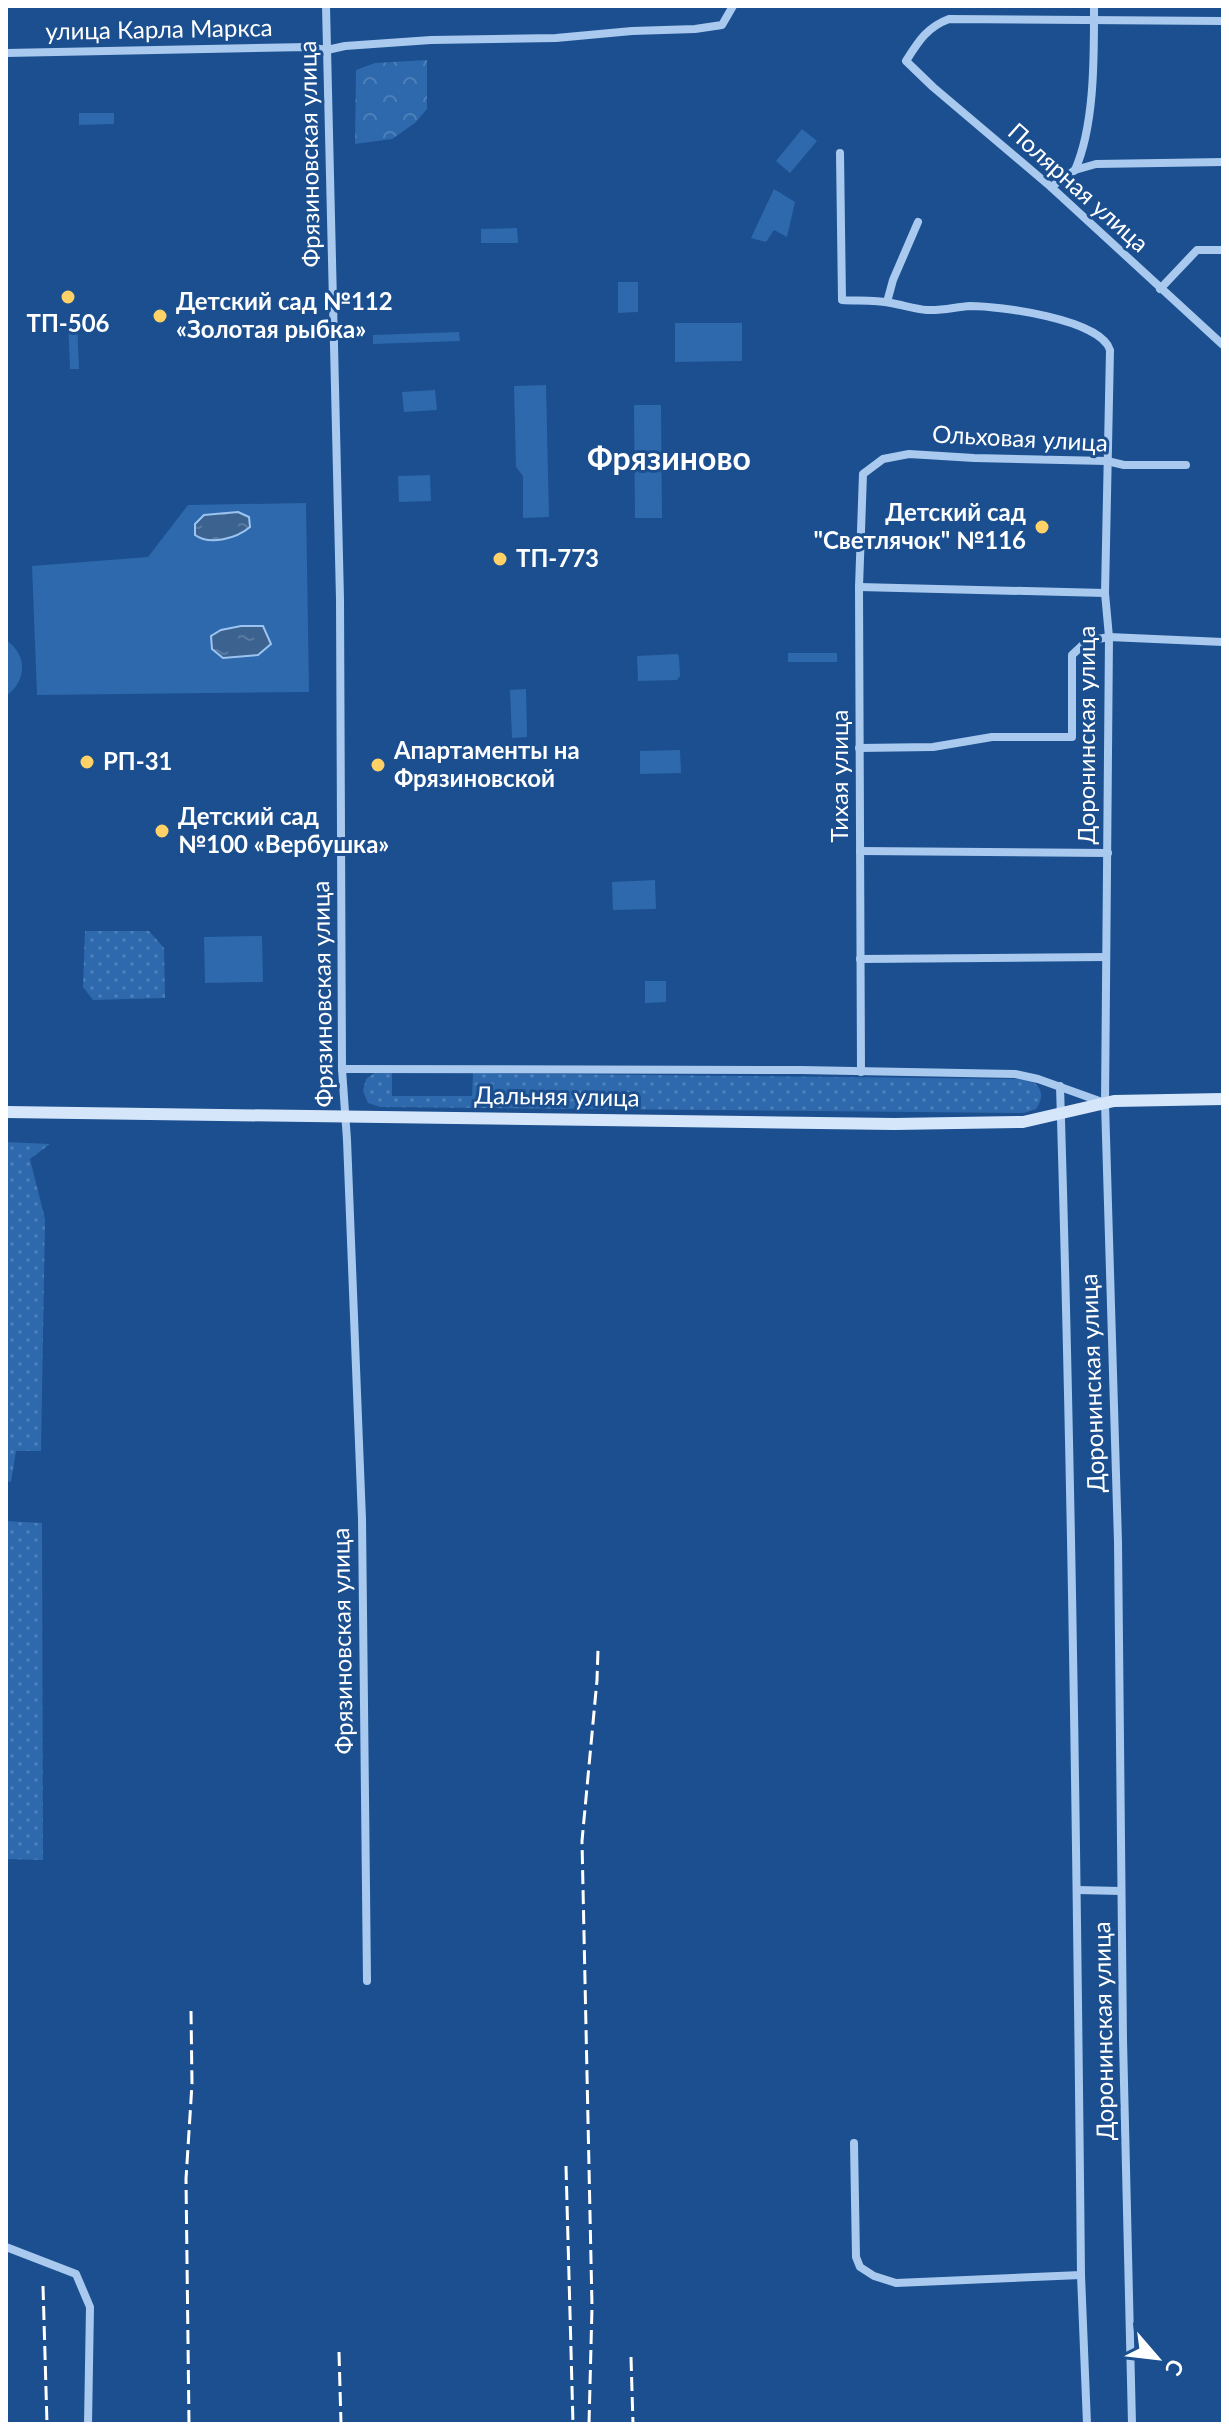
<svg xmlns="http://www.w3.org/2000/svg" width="1229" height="2430" font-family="Lato,sans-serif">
  <defs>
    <pattern id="grass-dots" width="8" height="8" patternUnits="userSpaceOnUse" patternTransform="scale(2)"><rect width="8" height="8" fill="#2e69ad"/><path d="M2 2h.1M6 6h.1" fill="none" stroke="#4d80b9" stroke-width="1.8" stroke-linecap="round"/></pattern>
    <pattern id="forest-crowns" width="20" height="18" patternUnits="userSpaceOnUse" patternTransform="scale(2)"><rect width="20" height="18" fill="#2e69ad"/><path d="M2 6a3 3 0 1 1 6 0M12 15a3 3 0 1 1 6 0" fill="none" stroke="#4d80b9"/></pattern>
    <pattern id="water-ripples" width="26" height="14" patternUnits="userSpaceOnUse" patternTransform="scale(2)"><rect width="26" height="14" fill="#3c6290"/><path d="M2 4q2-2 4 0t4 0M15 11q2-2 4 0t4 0" fill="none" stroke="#597aa1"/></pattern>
  </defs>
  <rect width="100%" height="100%" fill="#1b4f8f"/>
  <g fill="url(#grass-dots)">
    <path d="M85,931H149L164,948L165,998L93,1000L83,987Z"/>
    <path d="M376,1072H392V1096H472L473,1073L1025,1079C1041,1083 1046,1095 1036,1109L1024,1113L380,1107L368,1103L363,1091L366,1079Z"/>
    <path d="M6,1142L50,1144L30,1159L45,1219L41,1451H16L11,1482L6,1481Z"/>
    <path d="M6,1521L42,1523L43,1860L6,1859Z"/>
  </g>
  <path fill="url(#forest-crowns)" d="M427,60V109L415,123L392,139L355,144L356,70L375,63Z"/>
  <g fill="#2e69ad">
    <path d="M79,113H114V124L79,125Z"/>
    <path d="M802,129L817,141L790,173L776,161Z"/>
    <path d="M774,189L795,202L787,237L774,230L766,242L751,238Z"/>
    <path d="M517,228L518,243H481V229Z"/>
    <path d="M618,282H638V312L618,313Z"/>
    <path d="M68,320H77L79,369H70Z"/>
    <path d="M675,323H742V361L675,362Z"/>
    <path d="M459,332L460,341L373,344V335Z"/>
    <path d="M546,385L549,517L523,518V476L516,467L514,386Z"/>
    <path d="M435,390L437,410L404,412L402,392Z"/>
    <path d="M634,405H661L662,518H635Z"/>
    <path d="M430,475L431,501L399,502L398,476Z"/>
    <path d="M306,503L309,692L37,695L32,566L148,557L188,505Z"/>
    <path d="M6,640C28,655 27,681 6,696Z"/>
    <rect x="788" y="653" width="49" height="9"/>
    <path d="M677,654L679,656L680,676L677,680L638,681L637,656Z"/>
    <path d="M526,689L527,737L512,738L510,690Z"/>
    <path d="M680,750L681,773L640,774V751Z"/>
    <path d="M655,880L656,909L613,910L612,882Z"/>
    <path d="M262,936L263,982L205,983L204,937Z"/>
    <path d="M645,981H666V1002L645,1003Z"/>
  </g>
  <g fill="url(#water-ripples)" stroke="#9cc4f0" stroke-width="2">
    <path d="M238,512L249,517L250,527C237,538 210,546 195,535V524L204,515Z"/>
    <path d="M241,626H263L271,644L258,655L223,658L212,649L211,636L221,630Z"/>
  </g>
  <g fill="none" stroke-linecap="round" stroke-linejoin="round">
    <g stroke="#a9c9ee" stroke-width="8">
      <path d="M326,6L340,599L342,1069L347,1140L362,1519L367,1981"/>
      <path d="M1223,21L949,19C927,27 918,42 906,61L933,87L1051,187L1223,345"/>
      <path d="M6,53L307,47L327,50L345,46L431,40L556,38L632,31L695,29L722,25L733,6"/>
      <path d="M840,153L842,300C858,301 875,300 891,303C903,305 915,309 927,310C942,311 955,307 970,306C999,306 1101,319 1110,350L1105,593L1109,637L1105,1103L1118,1542L1123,2040L1132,2424"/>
      <path d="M1075,170C1095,125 1094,55 1094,6"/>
      <path d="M1051,187L1075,170L1096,164L1223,162"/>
      <path d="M1160,289L1197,250H1223"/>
      <path d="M887,302L893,280L918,222"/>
      <path d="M859,587L1105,593"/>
      <path d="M859,748L933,747L992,737H1072V655L1087,641L1109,637L1223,642"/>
      <path d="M860,851L1108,853"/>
      <path d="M860,959L1106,957"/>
      <path d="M342,1069L801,1070L1015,1074L1038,1079L1105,1103"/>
      <path d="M861,1072L859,587L863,474L883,459L909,454L974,458L1107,461L1124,465H1186"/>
      <path d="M1077,1890L1121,1891"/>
      <path d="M854,2143L856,2257L860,2267L874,2276L896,2283L1081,2275C1077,1879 1072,1482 1060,1086"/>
      <path d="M6,2247L76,2274L90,2307L88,2424"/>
      <path d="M1081,2275L1087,2424"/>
    </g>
    <path stroke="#d6e6fa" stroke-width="12" d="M6,1112L894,1124L1023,1122L1114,1101L1223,1099"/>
    <g stroke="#fff" stroke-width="3" stroke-dasharray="14 6" stroke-linecap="butt">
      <path d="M566,2166L573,2424"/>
      <path d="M43,2286L47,2424"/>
      <path d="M339,2352L341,2424"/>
      <path d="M631,2357L633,2424"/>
      <path d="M189,2424L186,2179L192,2084L191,2011"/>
      <path d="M589,2424L592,2307L582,1841L597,1680L598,1650"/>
    </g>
  </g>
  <g fill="#ffd166" stroke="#1b4f8f" stroke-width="3">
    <circle cx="68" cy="297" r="8"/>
    <circle cx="160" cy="316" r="8"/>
    <circle cx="1042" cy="527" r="8"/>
    <circle cx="500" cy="559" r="8"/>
    <circle cx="87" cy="762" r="8"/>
    <circle cx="378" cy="765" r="8"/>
    <circle cx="162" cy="831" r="8"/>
  </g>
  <g text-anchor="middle" stroke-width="6" stroke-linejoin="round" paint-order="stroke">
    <g font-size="24" fill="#fff" stroke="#1b4f8f">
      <text transform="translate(159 30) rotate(-1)" y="8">улица Карла Маркса</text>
      <text transform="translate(310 154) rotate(-91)" y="8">Фрязиновская улица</text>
      <text transform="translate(1078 188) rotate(42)" y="8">Полярная улица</text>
      <text transform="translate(1020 439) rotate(3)" y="8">Ольховая улица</text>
      <text transform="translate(1087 735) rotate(-90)" y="8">Доронинская улица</text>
      <text transform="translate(840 776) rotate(-90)" y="8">Тихая улица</text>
      <text transform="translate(323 994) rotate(-91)" y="8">Фрязиновская улица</text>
      <text transform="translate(557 1097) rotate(1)" y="8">Дальняя улица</text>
      <text transform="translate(1093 1383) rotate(-92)" y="8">Доронинская улица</text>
      <text transform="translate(343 1641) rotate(-91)" y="8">Фрязиновская улица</text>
      <text transform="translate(1104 2031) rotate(-91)" y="8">Доронинская улица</text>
    </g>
    <g font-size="24" font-weight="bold" fill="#fff" stroke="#1b4f8f" text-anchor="start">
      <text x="176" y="310">Детский сад №112<tspan x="176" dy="28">«Золотая рыбка»</tspan></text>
      <text x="68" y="332" text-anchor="middle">ТП-506</text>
      <text x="1026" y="521" text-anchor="end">Детский сад<tspan x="1026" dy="28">"Светлячок" №116</tspan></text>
      <text x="516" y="567">ТП-773</text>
      <text x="394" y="759">Апартаменты на<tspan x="394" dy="28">Фрязиновской</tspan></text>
      <text x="103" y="770">РП-31</text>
      <text x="178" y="825">Детский сад<tspan x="178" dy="28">№100 «Вербушка»</tspan></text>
    </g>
    <g font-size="32" font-weight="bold" fill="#fff" stroke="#1b4f8f">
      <text x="669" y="470">Фрязиново</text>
    </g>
  </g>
  <rect width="1229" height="2430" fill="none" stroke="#ffffff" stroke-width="16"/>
  <g transform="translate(1157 2358) rotate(118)" stroke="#1b4f8f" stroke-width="6" paint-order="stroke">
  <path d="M0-6L14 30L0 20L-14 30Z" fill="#ffffff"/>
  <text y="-12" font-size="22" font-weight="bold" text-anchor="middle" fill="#ffffff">С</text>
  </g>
</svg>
